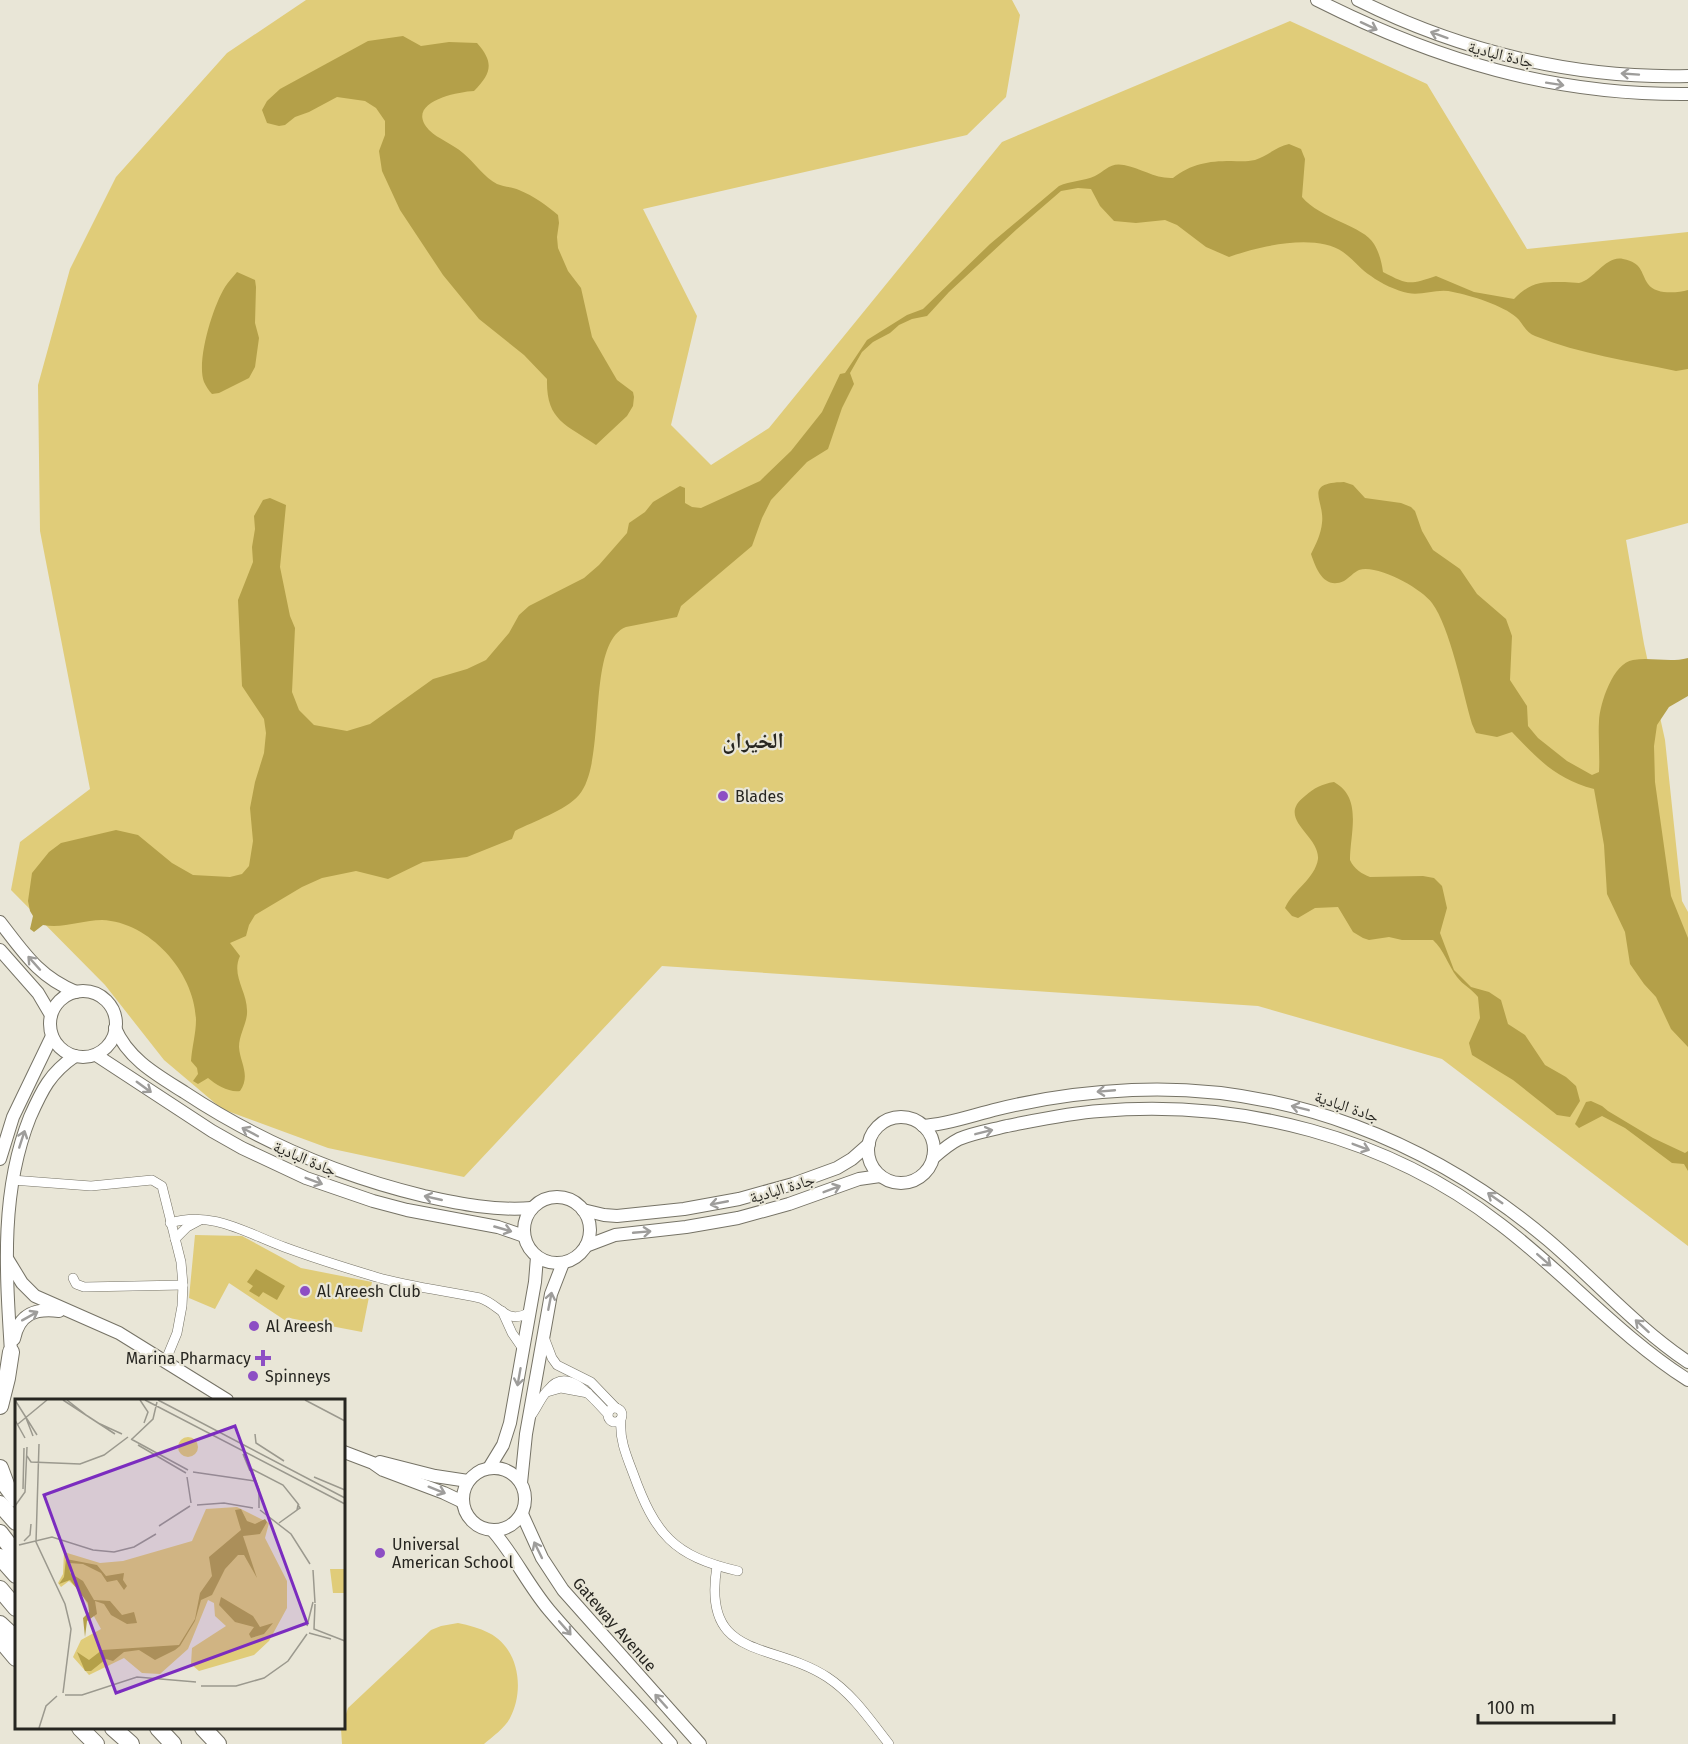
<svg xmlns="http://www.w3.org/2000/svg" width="1688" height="1744" font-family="'Fira Sans','Noto Naskh Arabic',sans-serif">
  <rect width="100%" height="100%" fill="#e9e6d7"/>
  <g fill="#e0cc79">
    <path d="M306,0H1012L1020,15L1006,97L967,135L643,209L697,316L671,425L711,465L769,428L1002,142L1290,21L1427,84L1527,249L1688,232V523L1626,540L1644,644L1665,740L1682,901L1688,912V1246L1442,1059L1258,1006L662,966L464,1177L328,1148L222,1109L164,1060L105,985L11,890L20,842L90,789L40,531L38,385L70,269L116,177L227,53Z"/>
    <path d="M195,1235L242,1236L301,1268L372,1282L362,1332L289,1318L286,1321L229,1283L215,1309L189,1298Z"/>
    <path d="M458,1623C469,1625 479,1628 489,1633C519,1648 525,1690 510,1718C505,1728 492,1737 484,1744H342L341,1729L348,1708L431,1630L441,1626Z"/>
  </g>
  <g fill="#b4a049">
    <path d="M403,36L421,46L449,42L477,43C494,62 492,73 474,91C455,92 404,103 429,130C438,139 453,144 463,153C474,162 485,178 497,184C504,187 513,187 519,190C534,196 546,205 558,215L559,223L557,237L558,248L568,271L581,288L592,337L617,380L633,392L634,397L633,406L627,416L596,445C565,424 546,420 547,379L524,355L479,319L443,275L400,210L382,171L379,151L385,135V121L376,108L365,101L337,97L309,112L295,117L285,125L279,126L267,123L262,110L267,101L280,89L368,41Z"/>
    <path d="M1289,144L1301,149L1305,159L1302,197C1320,219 1364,226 1374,244C1379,252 1382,263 1383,272C1408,285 1409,285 1436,276L1474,292L1514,299C1532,281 1541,282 1565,282C1569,282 1575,283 1579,283C1594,280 1606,255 1623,259C1643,263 1640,272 1648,284C1656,295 1677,293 1688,290V369L1676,371C1629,361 1580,354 1535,336C1525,332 1523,323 1516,317C1504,306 1470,295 1453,292C1438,288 1422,296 1408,293C1397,291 1380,283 1371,276C1361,270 1353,259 1343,252C1316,233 1259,246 1229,257L1206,247L1177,225L1165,220L1136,223L1114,221L1100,206L1091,189L1078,188L1061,191L1017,229L949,292L927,316L912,319L899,325L890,333L873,342L862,352L850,373L854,384L842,408L828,449L807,462L771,500L762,518L752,546L681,606L677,617L626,627C585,643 608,761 579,795C565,811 534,821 515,831L512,839L467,857L423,862L388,879L356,871L322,878L302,887L255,915L249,925L246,936L230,943L240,956C231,975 247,991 247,1010C248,1022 239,1034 239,1047C240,1063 251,1075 240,1091C230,1093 216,1085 208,1078L198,1084L193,1081L198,1074L197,1068L191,1061C192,1047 196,1033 196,1020C195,973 150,922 102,920C82,920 63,929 43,925L34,932L30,929L33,916L30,911L28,901L32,873L49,852L61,843L116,830L138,835L172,863L193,875L230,877L242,874L249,866L253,841L250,808L255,782L264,753L266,733L264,719L242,686L238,600L253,562L252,547L255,529L254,516L263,500L270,498L286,505L280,567L290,616L295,628L292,692L299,710L314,725L347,731L370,724L433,679L467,669L486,660L509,633L519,615L529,606L584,578L599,565L627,533L629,523L645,512L653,502L680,486L685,488V503L692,507L701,508L760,481L765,476L791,451L822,412L840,374L845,373L867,340L907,315L923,309L990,244L1059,186C1070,181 1084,181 1095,176C1105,171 1110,162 1124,165C1141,168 1155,179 1173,178C1191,164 1208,161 1231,161C1239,161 1246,162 1255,160C1267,156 1276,147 1289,144Z"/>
    <path d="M237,272L255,280L256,287L255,323L259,338L255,367L249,378L219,393L212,394C209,391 206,386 204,382C196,361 213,306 225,287C228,282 233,277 237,272Z"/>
    <path d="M1344,482L1353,485L1365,498L1401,503L1411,507L1415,511L1422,531L1433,550L1460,569L1477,594L1506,619L1512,636L1510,680L1527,706L1528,726L1538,738L1567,761L1592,775L1599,772C1600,755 1598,738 1599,721C1600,703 1613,663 1633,660C1652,657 1669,663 1688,658V696L1669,707L1657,725L1654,746L1655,782L1671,896L1688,938V1047L1671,1029L1656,997L1644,984L1630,964L1625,932L1607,894L1604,845L1594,789C1556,779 1539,760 1512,732L1497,737L1476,733L1472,724C1463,693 1450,627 1432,603C1421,588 1377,564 1359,570C1354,572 1349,578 1344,581C1324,590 1316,569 1311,554C1316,544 1321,534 1322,523C1325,500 1302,483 1344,482Z"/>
    <path d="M1334,782C1363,798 1350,833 1350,860C1354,869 1362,874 1370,877L1423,876L1434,878L1442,886L1447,908L1440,933L1454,970L1471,987L1489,992L1501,1000L1508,1024L1525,1035L1545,1065L1566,1077L1576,1086L1580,1101L1570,1117L1557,1115L1513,1080L1472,1055L1469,1043L1480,1018L1478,997C1472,989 1463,985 1457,977C1448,965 1444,950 1433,940H1402L1389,937L1369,940L1363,938L1353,932L1338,907L1315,908L1298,918L1292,916L1285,908C1293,890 1315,879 1318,859C1320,835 1275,819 1305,796C1314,788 1322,784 1334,782Z"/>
    <path d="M1591,1101L1602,1106L1608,1111L1653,1138L1685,1153L1688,1151V1171L1684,1164L1672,1163L1625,1128L1602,1116L1579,1128L1575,1124L1586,1102Z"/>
    <path d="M256,1269L285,1286L277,1300L263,1292L259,1297L249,1291L253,1286L247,1282Z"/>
  </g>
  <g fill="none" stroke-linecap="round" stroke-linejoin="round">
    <g stroke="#767366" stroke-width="10">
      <g id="street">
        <path d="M12,1180L91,1186L152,1180L162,1186L181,1262L183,1285L182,1306L177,1333L165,1362"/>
        <path d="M170,1223C212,1210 246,1233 284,1247C314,1258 346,1268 376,1277C411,1287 446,1291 480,1298C501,1305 506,1326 530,1312"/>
        <path d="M175,1239L187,1227L200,1220"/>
        <path d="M73,1278L76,1284L84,1287L183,1285"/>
        <path d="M502,1311L512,1333L523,1349"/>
        <path d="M544,1337L552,1358L557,1365L591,1382L616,1408"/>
        <path d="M547,1392L561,1388L588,1393"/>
        <circle cx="615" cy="1415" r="7"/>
        <path d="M530,1417C537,1409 540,1398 548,1390C568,1364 594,1400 608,1414"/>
        <path d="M621,1419C619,1438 626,1455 633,1473C655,1534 673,1556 738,1571"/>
        <path d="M717,1566C701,1661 772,1641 827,1677C853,1694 870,1720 889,1744"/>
      </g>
    </g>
    <g stroke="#767366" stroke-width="14">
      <g id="secondary">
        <path d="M1317,0C1438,61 1552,95 1688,94"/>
        <path d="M1358,0C1460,51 1574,79 1688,76"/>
        <path d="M0,922C24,953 39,977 76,992"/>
        <path d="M0,950L38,993L51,1015"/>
        <circle cx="83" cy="1024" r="33"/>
        <path d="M115,1028C128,1059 157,1075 184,1092C258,1141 337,1175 424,1196C461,1204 495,1211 532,1208"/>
        <path d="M96,1055L212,1131L242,1148L306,1178L373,1201L407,1210L498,1227L524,1236"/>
        <circle cx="901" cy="1150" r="33"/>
        <path d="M923,1126C949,1124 973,1115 998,1109C1042,1098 1087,1092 1132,1090C1286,1083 1432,1142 1548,1240C1595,1280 1636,1327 1688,1362"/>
        <path d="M933,1158C941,1151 949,1144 959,1139C973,1133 991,1130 1007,1126C1038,1120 1069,1113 1100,1111C1241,1099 1388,1137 1500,1224C1565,1273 1619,1336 1688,1380"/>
        <path d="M0,1159L13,1117L52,1036"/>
        <circle cx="557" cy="1230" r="33"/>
        <path d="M583,1210L604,1215L617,1216L684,1209L739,1199L793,1184L837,1168L852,1159L869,1144"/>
        <path d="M586,1246L615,1235L686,1227L738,1218L789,1204L859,1179L880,1176"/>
        <path d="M8,1260L22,1283L35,1296L119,1333L227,1400"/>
        <path d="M14,1339C19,1314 35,1308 59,1311"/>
        <path d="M11,1352C6,1272 0,1192 30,1117C42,1090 50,1073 75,1056"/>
        <path d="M344,1452L373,1463L383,1470L444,1493L463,1502"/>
        <path d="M380,1462L435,1476L468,1481"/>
        <circle cx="494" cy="1499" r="31"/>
        <path d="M489,1468L503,1445L510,1423L535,1282L537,1257"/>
        <path d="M521,1483L526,1434L551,1294L563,1263"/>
        <path d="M522,1514L542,1558L563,1590L700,1744"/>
        <path d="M493,1531C514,1555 528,1585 549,1610C588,1656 631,1698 671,1744"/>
      </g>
    </g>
    <g stroke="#767366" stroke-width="18">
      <g id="highway">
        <path d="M0,1406L7,1378L11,1352"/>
        <path d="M0,1468L7,1487L16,1499"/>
        <path d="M0,1504L16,1522"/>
        <path d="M0,1533L16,1554"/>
        <path d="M0,1557L16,1575"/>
        <path d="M0,1589L16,1608"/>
        <path d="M0,1624L16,1639"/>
        <path d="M0,1639L16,1658"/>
        <path d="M80,1728L96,1744"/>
        <path d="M113,1728L131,1744"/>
        <path d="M158,1728L173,1744"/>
        <path d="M203,1728L218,1744"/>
      </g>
    </g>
    <use href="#street" stroke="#fff" stroke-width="9"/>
    <use href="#secondary" stroke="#fff" stroke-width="12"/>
    <use href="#highway" stroke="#fff" stroke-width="16"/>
  </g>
  <defs><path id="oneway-shaft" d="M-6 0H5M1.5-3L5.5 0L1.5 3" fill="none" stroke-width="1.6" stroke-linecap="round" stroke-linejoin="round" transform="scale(1.5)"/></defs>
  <g stroke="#9e9d9b">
    <use href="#oneway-shaft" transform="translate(1369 26) rotate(25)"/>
    <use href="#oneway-shaft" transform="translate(1439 35) rotate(-160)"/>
    <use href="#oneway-shaft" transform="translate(1630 74) rotate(-176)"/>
    <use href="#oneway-shaft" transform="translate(1555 84) rotate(9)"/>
    <use href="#oneway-shaft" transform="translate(34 963) rotate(-132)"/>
    <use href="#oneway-shaft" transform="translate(144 1087) rotate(36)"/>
    <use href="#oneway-shaft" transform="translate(1106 1091) rotate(175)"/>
    <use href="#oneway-shaft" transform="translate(1300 1108) rotate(-166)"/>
    <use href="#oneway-shaft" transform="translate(250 1132) rotate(-152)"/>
    <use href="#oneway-shaft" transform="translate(984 1132) rotate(-14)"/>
    <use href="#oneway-shaft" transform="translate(22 1139) rotate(-72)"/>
    <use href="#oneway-shaft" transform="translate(1361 1147) rotate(21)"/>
    <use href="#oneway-shaft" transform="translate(314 1181) rotate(21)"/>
    <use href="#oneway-shaft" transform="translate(832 1189) rotate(-21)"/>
    <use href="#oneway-shaft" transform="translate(433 1198) rotate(-167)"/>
    <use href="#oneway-shaft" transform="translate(1495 1198) rotate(-145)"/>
    <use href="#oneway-shaft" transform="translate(719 1203) rotate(169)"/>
    <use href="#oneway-shaft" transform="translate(503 1229) rotate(16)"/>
    <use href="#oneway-shaft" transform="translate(642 1232) rotate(-5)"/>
    <use href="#oneway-shaft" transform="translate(1544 1260) rotate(41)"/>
    <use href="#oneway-shaft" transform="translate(550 1301) rotate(-79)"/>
    <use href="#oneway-shaft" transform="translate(30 1316) rotate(-29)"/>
    <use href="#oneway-shaft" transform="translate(1642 1326) rotate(-138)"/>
    <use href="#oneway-shaft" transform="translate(519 1377) rotate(100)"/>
    <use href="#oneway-shaft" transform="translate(437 1490) rotate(22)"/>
    <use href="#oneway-shaft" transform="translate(538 1550) rotate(-116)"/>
    <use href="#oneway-shaft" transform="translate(565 1628) rotate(49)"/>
    <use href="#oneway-shaft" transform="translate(661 1701) rotate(-132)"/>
  </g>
  <g fill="#8d4ec4" stroke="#e9e6d7" stroke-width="2">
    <circle cx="723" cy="796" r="6"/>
    <circle cx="305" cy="1291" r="6"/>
    <circle cx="254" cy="1326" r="6"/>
    <path d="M260 1349h6v6h6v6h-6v6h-6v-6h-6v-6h6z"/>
    <circle cx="253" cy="1376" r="6"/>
    <circle cx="380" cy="1553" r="6"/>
  </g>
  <g text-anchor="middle" stroke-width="4.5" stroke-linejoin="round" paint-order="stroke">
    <g font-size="16" fill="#272621" stroke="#e9e6d7">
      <text transform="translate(1501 54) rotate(14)" y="6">جادة البادية</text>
      <text transform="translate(1347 1106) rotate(19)" y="6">جادة البادية</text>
      <text transform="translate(305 1158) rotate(23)" y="6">جادة البادية</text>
      <text transform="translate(782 1188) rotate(-17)" y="6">جادة البادية</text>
      <text transform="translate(615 1624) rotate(49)" y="6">Gateway Avenue</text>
    </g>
    <g font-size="16" fill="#272621" stroke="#e9e6d7" text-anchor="start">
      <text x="735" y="802">Blades</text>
      <text x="317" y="1297">Al Areesh Club</text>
      <text x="266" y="1332">Al Areesh</text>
      <text x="251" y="1364" text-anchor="end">Marina Pharmacy</text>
      <text x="265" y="1382">Spinneys</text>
      <text x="392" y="1550">Universal<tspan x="392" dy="18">American School</tspan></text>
    </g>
    <g font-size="22" font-weight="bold" fill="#272621" stroke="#e9e6d7">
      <text x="753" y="748">الخيران</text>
    </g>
  </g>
  <g transform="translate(15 1399)">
    <rect width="330" height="330" fill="#e9e6d7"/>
    <path d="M163 48a10 10 0 1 1 20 0a10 10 0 1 1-20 0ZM222,108L254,124L250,139L272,182V209L254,242L239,256L184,272L176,265L177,249L211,227L200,217L199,204L193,201L173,250L145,275L127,274L109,259L74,276L58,258L66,241L86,230L65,192L54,182L46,188L43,184L48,175L49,153L85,164L108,162L177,142L191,110ZM315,170H330V194H318Z" fill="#e0cc79"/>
    <path d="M226,110L232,122L240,125L250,120L252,123L245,135L228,137L242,179L229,156H223L210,170L197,196L186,201L180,222L165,247L160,251L140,261L124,251L109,253L98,262L91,260L76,272H70L62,253L74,261L87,251L164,246L180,220L185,194L197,177L194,158L226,131L220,111ZM51,160L82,166L91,177L109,174L108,181L112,187L109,191L102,181L92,183L86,174L68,165L54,164L55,174L68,182L79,201L95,202L107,216L119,213L122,224L112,225L96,216L89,205L80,202L82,215L72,222L70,238L68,219L74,213L73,204L55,181L44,185L49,178ZM206,198L238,217L245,228L258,224L249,235L236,239L234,235L239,228L220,223L204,206Z" fill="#b4a049"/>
    <path fill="none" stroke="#9b998e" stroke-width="1.5" d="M0,1L22,36M48,1L100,35M52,1L75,19M125,1L133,13L129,24M130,1L330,105M143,1L330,99M290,1L330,22M11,19L18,37M0,21L10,39M83,24L107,35M3,25L32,1M240,35L241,44L269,62M116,40L173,71M117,40L138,20L142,3M24,45L21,143L50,205L56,230L48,294M123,46L171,74M228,55L235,72M12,57L16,63L65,65L89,56L113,38M237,70L268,86L284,106M237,71L244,91V109M178,73L240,82M172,78L176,104M299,78L330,91M8,90L9,49M182,106L209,104L238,109M0,107L10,93L12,48M245,111L276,135L295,165M264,124L282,111L283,106L285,109L282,111M144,127L175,107M9,142L15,136L16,125M4,146L37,138L78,151L99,153L119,148L141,135M298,171L300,204M300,205L299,230L330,242M292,227L298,203M294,234L316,240M186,287H221L249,279L273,262L292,235M50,296H67L122,278L181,283M24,329L31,307L42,297"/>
    <path fill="#7b2cbf" fill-opacity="0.15" stroke="#7b2cbf" stroke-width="3" d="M220,27L292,224L101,294L29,96Z"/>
    <rect width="330" height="330" fill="none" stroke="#272621" stroke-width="3"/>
  </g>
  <path d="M1478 1714v9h136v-9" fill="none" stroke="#272621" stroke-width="3"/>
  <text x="1487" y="1714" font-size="18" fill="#272621" stroke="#e9e6d7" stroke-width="4.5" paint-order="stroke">100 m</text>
</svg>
